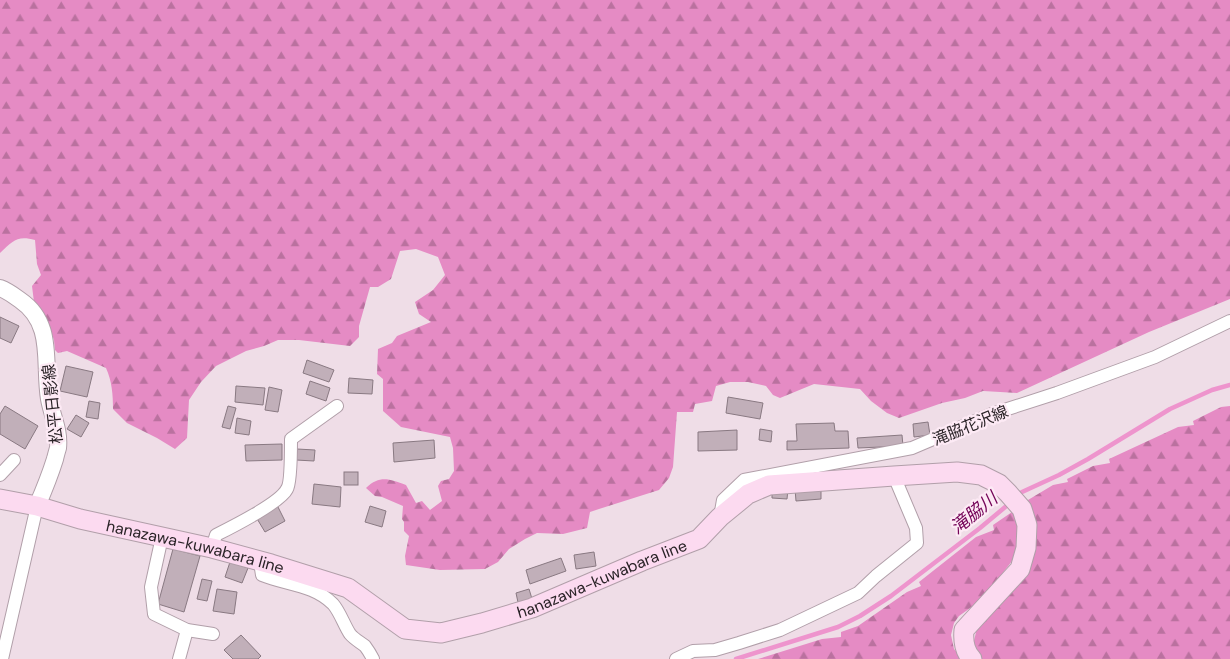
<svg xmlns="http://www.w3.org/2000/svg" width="1230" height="659" font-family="'DM Sans','Noto Sans JP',sans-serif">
  <defs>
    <pattern id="forest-firs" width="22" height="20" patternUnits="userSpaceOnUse" patternTransform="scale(1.25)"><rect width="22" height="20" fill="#e58bc4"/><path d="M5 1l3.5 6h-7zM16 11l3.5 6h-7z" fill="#ba719f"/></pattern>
  </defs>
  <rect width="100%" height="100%" fill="#efdde7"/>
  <g fill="url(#forest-firs)">
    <path d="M0,0H1230V299L1149,332L1017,393L983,391L965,398L942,403L899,418L887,413L871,401L860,389L814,384L780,398L773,395L766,386L748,382H730L716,386L712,401L695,404L693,412H677L673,467L669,478L659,490L599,509L590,512L587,528L563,534L537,533L525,539L509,549L498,562L485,569L440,570L406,565L405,556L409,536L404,531V522L402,519L403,506L382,497L375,496L366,488C380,475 389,479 406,485L416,503L422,501L430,510L442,501L438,486L441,481L449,479L454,471L453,448L450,437L401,427L383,411V379L377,374L378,349L392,343L397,336L431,322L419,314L415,302L433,290L445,275L438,257L416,249L400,251L391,279L378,287H370L359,326V337L350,346L299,340H278L264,346L246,351L216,366L201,382L189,400L187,438L175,449L157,438L127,423L113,409C113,395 112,381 106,368L67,351L58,353L55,350L54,340L49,326L34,302L32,286L41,275L37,264L35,240C17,235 13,241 0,253Z"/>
    <path d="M1230,406V659H979L973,645L977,628L987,613L1034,520L1028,500L1053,485L1068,482L1067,479L1093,466L1110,463L1109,459L1178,427L1194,425L1193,421L1221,407Z"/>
    <path d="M1012,512L1019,522V533L1015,557L986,595L980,601L959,616L954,623L951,635L954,649L964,659H758L822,639L841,637V632L858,626L907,592L921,586L919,582L976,537L994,530L993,525Z"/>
  </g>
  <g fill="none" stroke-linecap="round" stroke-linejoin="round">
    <g stroke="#ee94cd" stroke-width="4.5">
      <path d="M1017,496L1022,492L1059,475L1088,459L1170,409L1212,390L1230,385"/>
      <path d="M736,659L838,627L860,616L891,596L980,528L1010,503"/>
    </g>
  </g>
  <g fill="#c1afb9" stroke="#897982">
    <path d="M0,317L19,326L11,343L0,338Z"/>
    <path d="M307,360L334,370L329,382L303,373Z"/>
    <path d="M66,366L93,372L87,397L60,391Z"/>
    <path d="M349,378L373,380L372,394L348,393Z"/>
    <path d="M310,381L330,388L326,401L306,394Z"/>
    <path d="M236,386L265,388L263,405L235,402Z"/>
    <path d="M269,387L282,390L278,412L265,410Z"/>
    <path d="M728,397L763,403L760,419L726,413Z"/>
    <path d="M89,401L100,403L98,419L86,417Z"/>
    <path d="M5,406L38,426L25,449L0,434V414Z"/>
    <path d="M228,406L236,408L230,429L222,427Z"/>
    <path d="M76,415L89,423L81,437L67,429Z"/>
    <path d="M237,418L251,421L249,435L235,433Z"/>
    <path d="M928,422L930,435L914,437L913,424Z"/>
    <path d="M834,423L835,431H848L849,448L787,450V441H797L796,424Z"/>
    <path d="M760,429L772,431L771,442L759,440Z"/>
    <path d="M737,430V450L698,451V432Z"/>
    <path d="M902,435L903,446L858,448L857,438Z"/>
    <path d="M434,440L435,458L394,462L393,443Z"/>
    <path d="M282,444V460L246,461L245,445Z"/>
    <path d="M297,449L315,450L314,461L296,460Z"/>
    <rect x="344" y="472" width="14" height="13"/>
    <path d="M314,484L341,487L340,507L312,504Z"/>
    <path d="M821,487V499L796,501L795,489Z"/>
    <path d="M772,489H788L787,499L772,498Z"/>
    <path d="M277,505L285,521L265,532L256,517Z"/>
    <path d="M370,506L386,511L382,527L365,522Z"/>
    <path d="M173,549L200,556L184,612L158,604Z"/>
    <path d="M594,552L596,566L576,569L574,555Z"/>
    <path d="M561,558L566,571L530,584L526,570Z"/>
    <path d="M230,562L248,568L242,583L225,577Z"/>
    <path d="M202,579L212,581L207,601L197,599Z"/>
    <path d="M217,589L237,592L234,614L213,611Z"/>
    <path d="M529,589L533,602L519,607L516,593Z"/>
    <path d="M241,635L261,656L258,659H233L224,650Z"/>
  </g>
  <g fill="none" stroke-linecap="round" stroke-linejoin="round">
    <g stroke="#b19fa9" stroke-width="14">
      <g id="minor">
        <path d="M0,475L14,460"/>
        <path d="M720,517L723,500L744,480L912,448L992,414L1057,393L1155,357L1230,321"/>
        <path d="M162,537L151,587L154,614L187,630L213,634"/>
        <path d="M212,548L216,535C232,527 280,503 287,489C291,483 291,448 291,439L337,406"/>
        <path d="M260,562L262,575C286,585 313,584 333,604C340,612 344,625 350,634C354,639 360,642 365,646C368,650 371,655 373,659"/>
        <path d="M2,659L37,506"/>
        <path d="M179,659L187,630"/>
        <path d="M676,659L693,651L715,650L739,643L780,630L858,593L876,576L917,543L916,528L894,476"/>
      </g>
    </g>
    <g stroke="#b19fa9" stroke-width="18">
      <path id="tertiary" d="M0,288C8,291 13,295 20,300C55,324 43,363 49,399C52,416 60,430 58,448C57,451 56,455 55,459C50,475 44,490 37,506"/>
    </g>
    <g stroke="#b19fa9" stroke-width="21">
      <g id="secondary">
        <path id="s1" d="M0,499L37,506L80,519L212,548L271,564L348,588L405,629L441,633L482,623L532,608L642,561L699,539L720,517L748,494L769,485L894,476L957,472L981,475L999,484L1008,493L1022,509L1027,525L1026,548L1020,569L964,630C963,641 964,651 972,659"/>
      </g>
    </g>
    <use href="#minor" stroke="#fff" stroke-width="12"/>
    <use href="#tertiary" stroke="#fff" stroke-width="16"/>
    <use href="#secondary" stroke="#fcdaf0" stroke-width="19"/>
  </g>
  <g text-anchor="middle" stroke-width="4.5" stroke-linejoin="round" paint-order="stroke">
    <g font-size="16" fill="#2a2327" stroke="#fdeaf5">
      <text transform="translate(52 404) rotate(-96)" y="6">松平日影線</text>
      <text transform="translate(970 425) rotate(-22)" y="6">滝脇花沢線</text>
      <text dy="6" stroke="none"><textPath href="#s1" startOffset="201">hanazawa-kuwabara line</textPath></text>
      <text dy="6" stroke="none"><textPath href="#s1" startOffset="636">hanazawa-kuwabara line</textPath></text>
    </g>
    <g font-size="18" font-style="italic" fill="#740458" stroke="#fdeaf5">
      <text transform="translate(974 513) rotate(-39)" y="6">滝脇川</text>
    </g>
  </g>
</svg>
